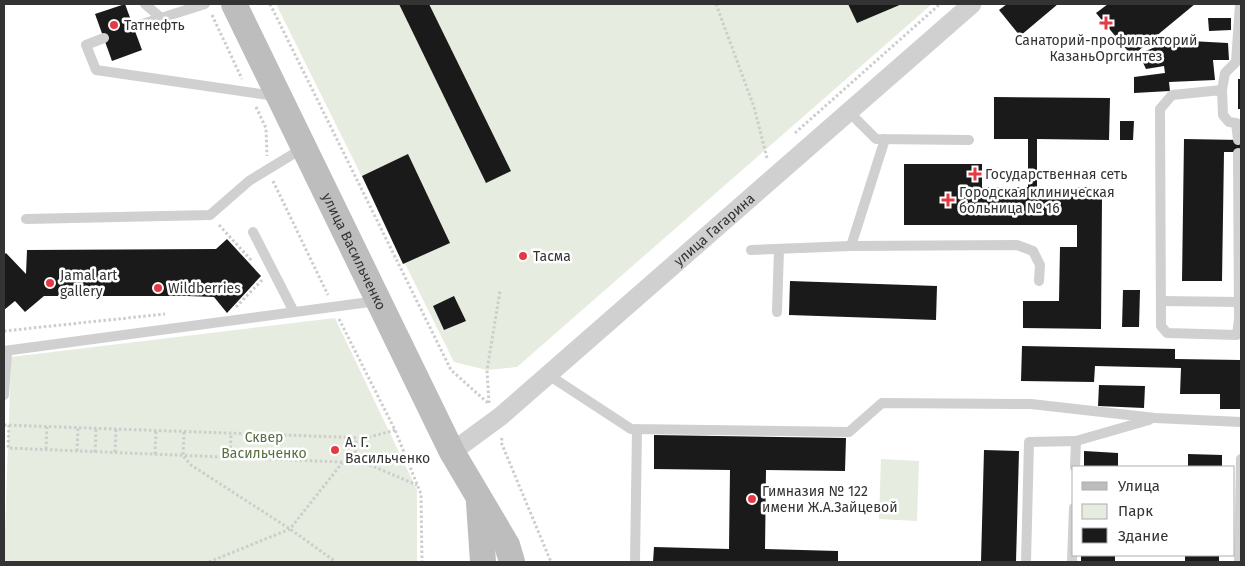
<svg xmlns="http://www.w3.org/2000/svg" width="1245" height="566" font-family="'Fira Sans',sans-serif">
  <rect width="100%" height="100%" fill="#fff"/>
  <g fill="#e6ecdf">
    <path d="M276,4H932L517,367L487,370L454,362Z"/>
    <path d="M335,318L417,490V562H4L11,357Z"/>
    <path d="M881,459L919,461L917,521L879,519Z"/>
  </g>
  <g fill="#1a1a1a">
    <path d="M125,4L142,50L112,61L95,14Z"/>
    <path d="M399,4H429L511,171L486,183Z"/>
    <path d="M848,4H902L857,23Z"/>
    <path d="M1007,4H1058L1020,36L999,10Z"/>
    <path d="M1108,4H1195L1132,56L1096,13Z"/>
    <path d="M1208,18H1231V30L1209,31Z"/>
    <path d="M1171,40L1228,43L1229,60H1213L1215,80L1169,82L1170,91L1134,93V77L1165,73L1164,66L1146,69L1139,54Z"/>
    <rect x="1238" y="79" width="3" height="30"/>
    <path d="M994,97L1110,98L1109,140L1037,139V187H1092V198H1102L1101,329L1023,328V301H1059L1060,247H1077V225H904V164H982V187H1028V139H994Z"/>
    <path d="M1120,121H1134L1133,140H1120Z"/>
    <path d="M1184,139L1241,140V152H1224L1222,281H1182Z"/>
    <path d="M408,154L450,243L403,264L362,176Z"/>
    <path d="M227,239L261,276L227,313L214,297L187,296H44L25,312L15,301L4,310V255L6,253L26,274L27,250L216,249Z"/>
    <path d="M790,281L937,286L936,320L789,315Z"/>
    <path d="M1123,290H1140L1139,327H1122Z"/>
    <path d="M454,296L466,321L444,330L433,306Z"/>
    <path d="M1022,346L1175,349V359L1241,360V409H1220V394H1180L1181,368L1095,366L1094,382L1021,381Z"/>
    <path d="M1099,385L1145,386L1144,408L1098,406Z"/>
    <path d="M654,435L846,438L845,471L766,470L765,549L838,551V562H653L654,547L729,549L730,470L654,469Z"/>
    <path d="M984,450L1019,451L1016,562H981Z"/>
    <path d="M1084,451L1118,453V467H1084Z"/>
    <path d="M1188,454L1222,455V467H1188Z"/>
    <rect x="1081" y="555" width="34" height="7"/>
    <rect x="1185" y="555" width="34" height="7"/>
  </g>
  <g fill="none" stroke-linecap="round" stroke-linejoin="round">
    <g stroke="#cdcdcd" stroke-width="3" stroke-dasharray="2.5 2.5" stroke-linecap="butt">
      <path d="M270,4L451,370L488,403"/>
      <path d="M716,4L754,107L767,158"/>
      <path d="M212,15L242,79"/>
      <path d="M256,107L266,128L267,156"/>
      <path d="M795,133L940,4"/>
      <path d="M273,181L328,295"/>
      <path d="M219,225L252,261"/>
      <path d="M236,307L263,279"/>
      <path d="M339,319L395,430L421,494L422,562"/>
      <path d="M4,331L165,314"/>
      <path d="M489,403L487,370L500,291"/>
      <path d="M4,425L366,438L395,430"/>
      <path d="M9,425L8,448L365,463L417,485"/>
      <path d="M184,432L183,456L191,465L290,529L336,562"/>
      <path d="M502,438L501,442L551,562"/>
      <path d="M46,449L47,427"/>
      <path d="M77,451L78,428"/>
      <path d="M95,452L96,429"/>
      <path d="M115,452L116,429"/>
      <path d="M155,454L156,430"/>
      <path d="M230,458L231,433"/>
      <path d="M355,463L356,438"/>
      <path d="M209,562L290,529L342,463"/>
    </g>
    <g stroke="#d0d0d0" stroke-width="10">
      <path d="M145,4L161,18L205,4"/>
      <path d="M133,27L161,18"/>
      <path d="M104,38L86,45L96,70L275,96"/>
      <path d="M1222,90L1225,73L1236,62L1240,4"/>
      <path d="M849,112L876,139L969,140"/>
      <path d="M1238,140L1236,123L1229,122L1223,115L1222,90L1172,95L1160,109L1161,326L1167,333L1237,335L1239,319"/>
      <path d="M1238,153L1239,319H1241"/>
      <path d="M26,219L210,215L249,181L303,148"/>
      <path d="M253,232L294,312"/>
      <path d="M851,246L885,139"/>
      <path d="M751,250L851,246L1017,245L1033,251L1040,265L1039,281"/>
      <path d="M1161,301L1239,302"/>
      <path d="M777,312L779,249"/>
      <path d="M4,351L377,301"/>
      <path d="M547,374L631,429L849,432L882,403L1031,404L1155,418L1241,422"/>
      <path d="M4,395L7,352"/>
      <path d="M1076,441L1149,420"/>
      <path d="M635,562L637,429"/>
      <path d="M1026,562L1029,442L1076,441L1075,467"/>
      <path d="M1072,562L1074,508"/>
      <path d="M1239,562L1241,459"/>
    </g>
    <path stroke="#d0d0d0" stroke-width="19" id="s1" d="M452,452L501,416L972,4"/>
    <g stroke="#bdbdbd" stroke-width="26">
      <path id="s2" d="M234,4L452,452L507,545L512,562"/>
      <path d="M479,503L483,562"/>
    </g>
  </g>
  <g fill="#e63946" stroke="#fff" stroke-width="2">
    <path d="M1103.5 15.5h5v5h5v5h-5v5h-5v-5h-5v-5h5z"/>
    <circle cx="114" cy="25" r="5"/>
    <path d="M972.5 166.5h5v5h5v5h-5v5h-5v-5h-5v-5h5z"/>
    <path d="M945.5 192.5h5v5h5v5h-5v5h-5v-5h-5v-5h5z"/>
    <circle cx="523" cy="256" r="5"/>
    <circle cx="50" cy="283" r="5"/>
    <circle cx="158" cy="288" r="5"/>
    <circle cx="335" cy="450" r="5"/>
    <circle cx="752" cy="499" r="5"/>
  </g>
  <g text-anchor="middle" stroke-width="5" stroke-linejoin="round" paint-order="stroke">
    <g font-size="14" fill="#333" stroke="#fff" text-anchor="start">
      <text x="124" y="30">Татнефть</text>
      <text x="1106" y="45" text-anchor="middle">Санаторий-профилакторий<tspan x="1106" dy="16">КазаньОргсинтез</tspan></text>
      <text x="985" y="179">Государственная сеть</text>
      <text x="959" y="197">Городская клиническая<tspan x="959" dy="16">больница № 16</tspan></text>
      <text x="533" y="261">Тасма</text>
      <text x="60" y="280">Jamal art<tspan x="60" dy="16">gallery</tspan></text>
      <text x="168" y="293">Wildberries</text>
      <text x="345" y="447">А. Г.<tspan x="345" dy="16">Васильченко</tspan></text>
      <text x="762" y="496">Гимназия № 122<tspan x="762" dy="16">имени Ж.А.Зайцевой</tspan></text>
    </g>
    <g font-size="14" fill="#333" stroke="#fff">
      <text dy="5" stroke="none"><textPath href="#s1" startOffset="344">улица Гагарина</textPath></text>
      <text dy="5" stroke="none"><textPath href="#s2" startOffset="275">улица Васильченко</textPath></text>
    </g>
    <g font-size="14" fill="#56703f" stroke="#fff">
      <text x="264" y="442">Сквер<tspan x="264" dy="16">Васильченко</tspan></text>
    </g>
  </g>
  <rect width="1245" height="566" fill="none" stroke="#333333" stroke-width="10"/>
  <rect x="1072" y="466" width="162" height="90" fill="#ffffff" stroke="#adadad"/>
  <rect x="1082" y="482" width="25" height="8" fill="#bdbdbd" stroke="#adadad"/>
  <text x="1118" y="491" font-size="15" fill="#333333">Улица</text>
  <rect x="1082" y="504" width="25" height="15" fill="#e6ecdf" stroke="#adadad"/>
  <text x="1118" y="516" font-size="15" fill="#333333">Парк</text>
  <rect x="1082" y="528" width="25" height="15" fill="#1a1a1a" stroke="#adadad"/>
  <text x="1118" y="541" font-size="15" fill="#333333">Здание</text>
</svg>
